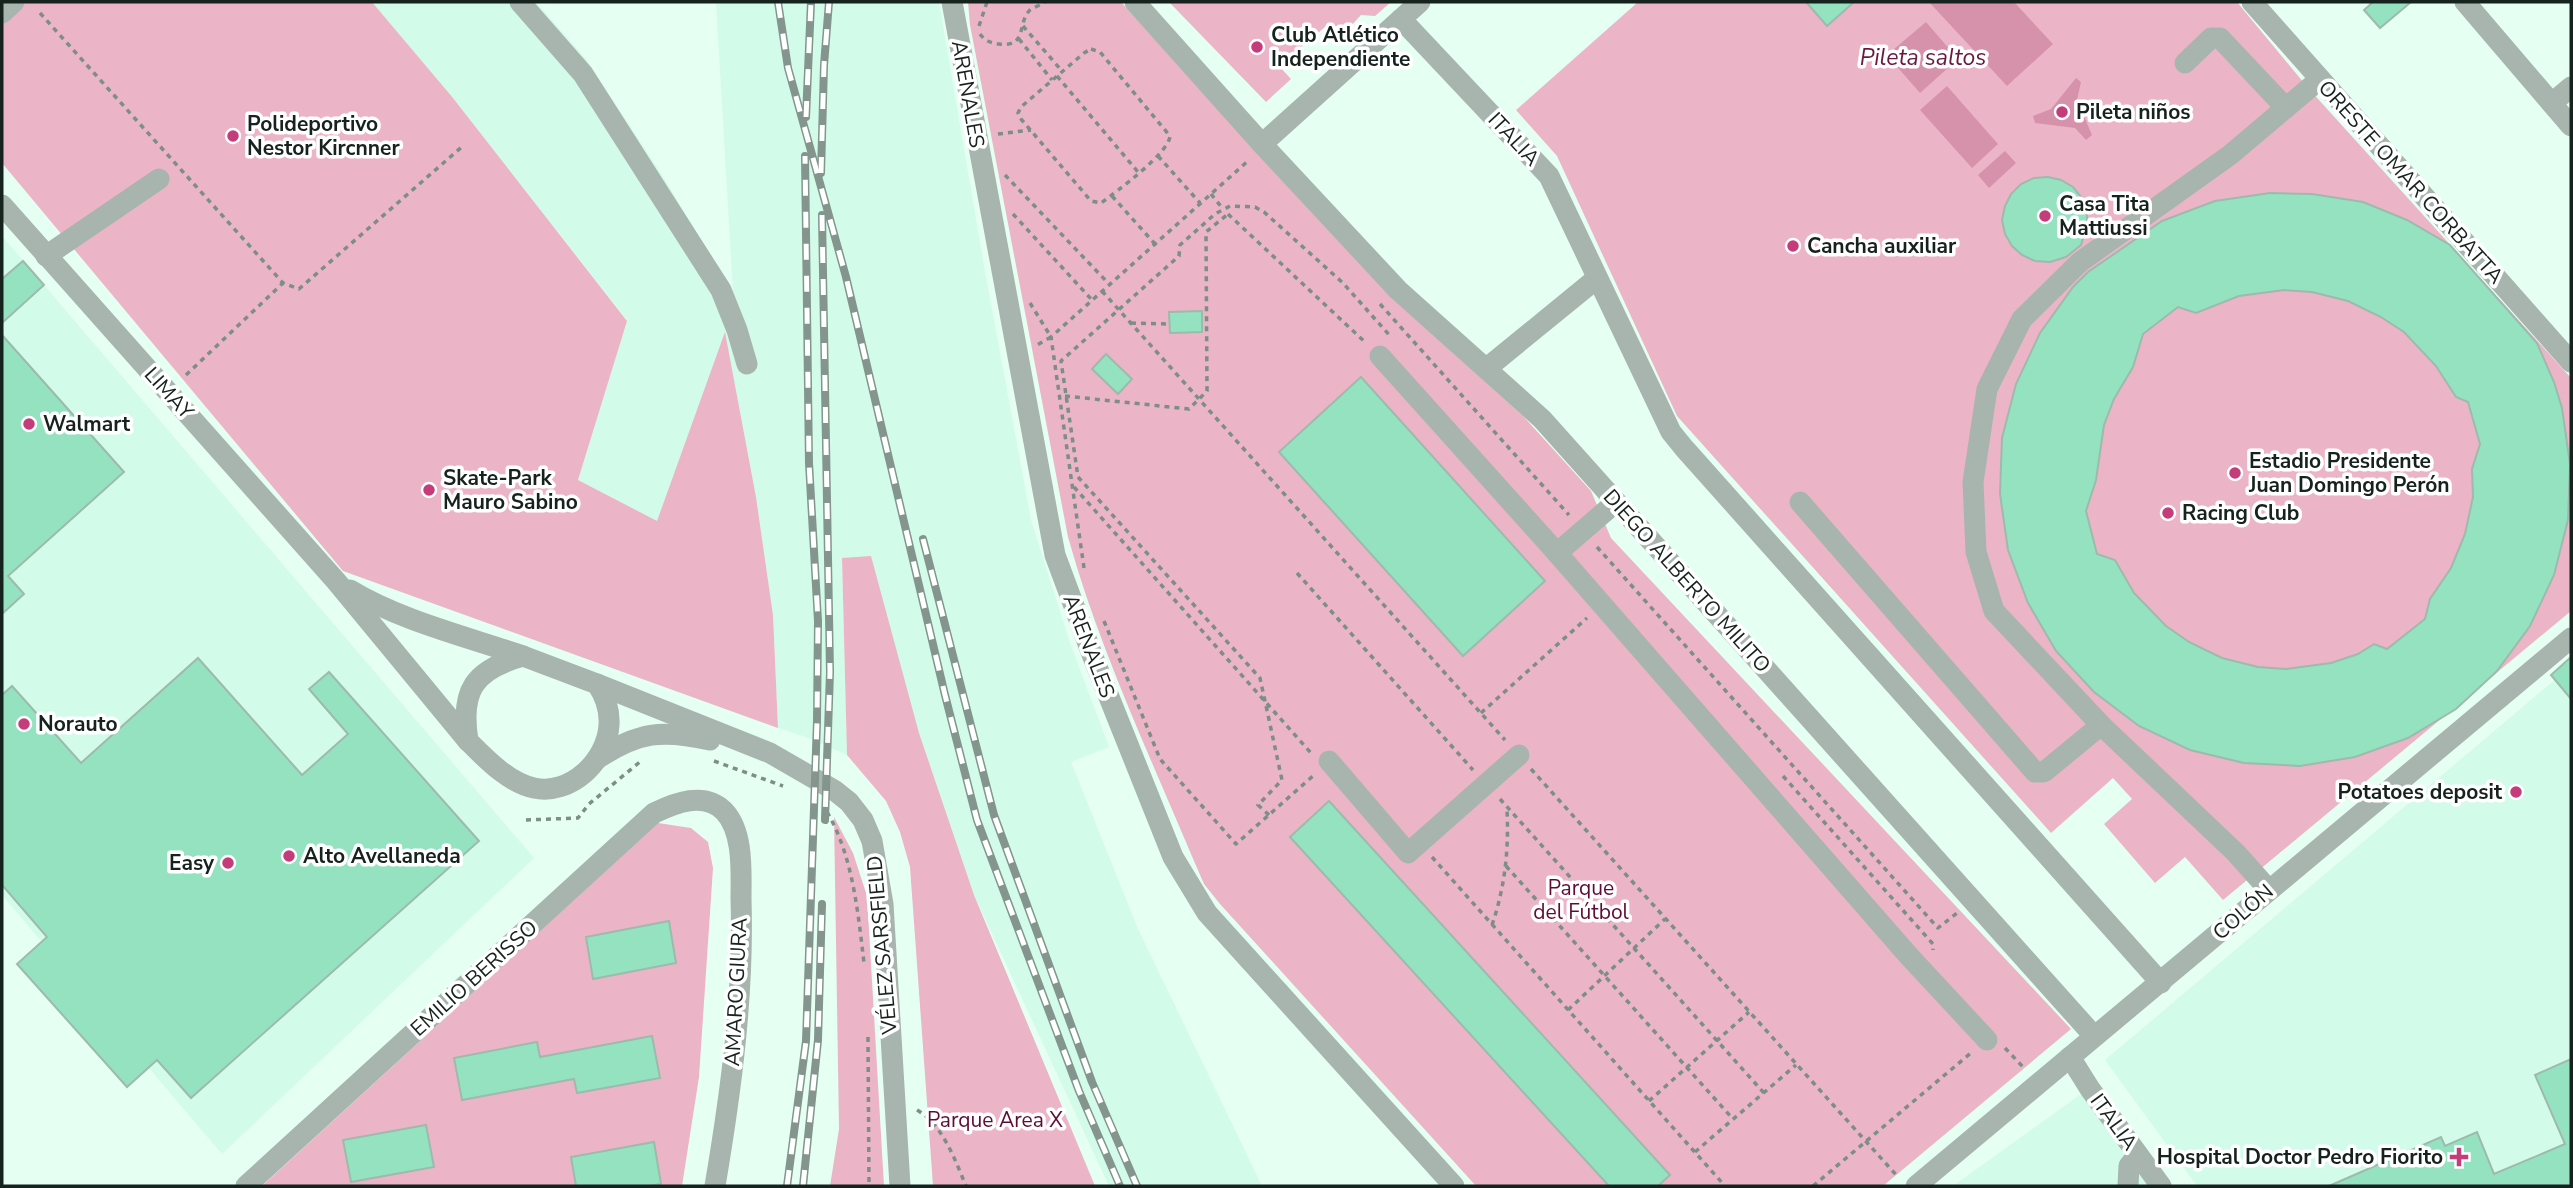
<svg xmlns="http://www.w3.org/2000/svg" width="2573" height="1188" font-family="'Nunito Sans',sans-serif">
  <rect width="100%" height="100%" fill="#e6fff3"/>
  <g fill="#d3fbe9">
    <path d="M372,2H536L586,59L662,175L733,293L716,2H939L984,266L1031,520L1070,643L1109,747L1071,762L1138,929L1262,1186H1109L974,895L919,733L842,559L847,755L809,738L778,728L773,615L756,497L725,334L657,522L578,480L627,320L453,98Z"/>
    <path d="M2,236L534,858L222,1154L2,895Z"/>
    <path d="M2571,666V1186H2197L2105,1060Z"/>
    <path d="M2088,1089L2159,1186H1953Z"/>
  </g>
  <g fill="#ebb5c7">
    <path d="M2,2H372L453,98L627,321L578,480L657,521L725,332L756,497L773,615L778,728L343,571L2,163Z"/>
    <path d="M968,2H1121L1389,295L1524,417L1591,491L1611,538L2071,1029L1883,1186H1476L1220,904L1204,884L1194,861C1149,754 1099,648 1068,537L970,25Z"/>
    <path d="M1169,2H1391L1375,16L1361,15L1351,26H1326L1279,66L1291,79L1266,102Z"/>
    <path d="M1638,2H2237L2309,89L2571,378V611L2223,900L2185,857L2155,883L2104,824L2132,799L2113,778L2051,833L1677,416L1557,156L1516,110Z"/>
    <path d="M871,556L919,733L974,895L1095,1186H933L910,867L900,832L886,801L847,755L842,558Z"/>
    <path d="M834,817L853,853L867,896L884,1186H830L839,1129Z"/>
    <path d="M658,823L691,828L708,842L713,868L699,1077L682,1186H262Z"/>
  </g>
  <g fill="#d792ab">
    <path d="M1929,2H2014L2053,44L2007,86Z"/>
    <path d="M1926,22L1958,59L1920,93L1887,55Z"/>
    <path d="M2076,78L2081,82L2077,100L2092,135L2086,140L2075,128L2035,123L2033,116L2051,109Z"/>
    <path d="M1947,86L1998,144L1972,168L1920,110Z"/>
    <path d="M2005,151L2016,163L1989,188L1978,175Z"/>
  </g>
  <g fill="#95e2c1" stroke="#9dbaad" stroke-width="2" fill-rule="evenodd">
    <path d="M1806,2H1854L1827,26Z"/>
    <path d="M2373,2H2411L2380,28L2364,10Z"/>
    <path d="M2048,177L2061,180L2073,187L2082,198L2087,211V225L2081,245L2066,257L2050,262L2035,261L2022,255L2012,246L2005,234L2002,220L2005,206L2011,194L2021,184L2034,178Z"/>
    <path d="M2270,193L2312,194L2363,202L2407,220L2450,245L2537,343L2554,382L2562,408L2570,464L2568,520L2554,575L2530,626L2497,671L2456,709L2408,738L2355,757L2300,766L2244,763L2190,750L2139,726L2094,692L2056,651L2028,603L2008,550L2000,494L2002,438L2016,384L2040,333L2073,287L2088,272L2162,221L2215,201ZM2284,290L2312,292L2348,301L2381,317L2404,332L2436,366L2456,397L2468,402L2480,444L2472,469L2473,497L2465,534L2451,568L2430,599L2425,619L2387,649L2374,644L2358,654L2331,663L2286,669L2258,667L2222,658L2189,642L2166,626L2134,593L2115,560L2097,554L2086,511L2096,480L2104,425L2114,399L2133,367L2143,334L2178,307L2196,313L2239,296Z"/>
    <path d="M23,261L44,285L2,323V279Z"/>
    <path d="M1202,311V332L1170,333L1169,312Z"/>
    <path d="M2,335L124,472L8,576L24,594L2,614Z"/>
    <path d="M1106,354L1132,379L1118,394L1092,369Z"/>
    <path d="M1361,377L1545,581L1463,656L1279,452Z"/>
    <path d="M2571,657V699L2551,675Z"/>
    <path d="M198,658L302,775L348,734L309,689L329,672L479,841L191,1098L157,1060L127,1087L17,964L47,937L2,885V695L12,686L81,763Z"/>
    <path d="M1329,801L1670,1175L1658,1186H1609L1290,837Z"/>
    <path d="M669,921L676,963L593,979L586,937Z"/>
    <path d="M652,1036L660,1078L577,1093L574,1079L462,1100L454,1058L537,1042L540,1057Z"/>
    <path d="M2571,1059V1186H2329L2441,1137L2445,1146L2477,1132L2494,1174L2565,1144L2535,1075Z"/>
    <path d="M426,1125L434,1167L351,1182L343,1140Z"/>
    <path d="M654,1142L661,1184L648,1186H576L571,1157Z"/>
  </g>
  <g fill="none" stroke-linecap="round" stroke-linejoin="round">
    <g stroke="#7c8e86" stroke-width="3.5" stroke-dasharray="5 5" stroke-linecap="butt">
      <path d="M40,13L283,283L299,289L464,145"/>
      <path d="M979,26L987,2"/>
      <path d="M1023,26L1062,71"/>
      <path d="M980,34C985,41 991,43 999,44C1028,48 1017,22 1030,10C1034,7 1041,5 1045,2"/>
      <path d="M1019,39L1052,80"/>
      <path d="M1091,49L1100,52L1170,136C1169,153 1116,192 1101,203L1091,201L1021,119L1018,113L1021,107L1084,53Z"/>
      <path d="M1057,76L1138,172"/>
      <path d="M998,134L1031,130"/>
      <path d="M1158,156L1200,203"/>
      <path d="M1005,175L1109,284"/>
      <path d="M1211,194L1223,209"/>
      <path d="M1112,196L1155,244"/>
      <path d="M1013,214L1092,300"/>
      <path d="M1228,214L1366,343"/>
      <path d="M1102,291L1505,740"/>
      <path d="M1030,303L1051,337L1037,345"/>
      <path d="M1380,304L1569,515"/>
      <path d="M1131,323L1168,324"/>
      <path d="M186,375L283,283"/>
      <path d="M1065,396L1189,409L1207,391L1206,232L1228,214"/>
      <path d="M1074,487L1311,753"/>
      <path d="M1597,547L1938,928L1957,913"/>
      <path d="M1084,568L1051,337L1249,160"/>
      <path d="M1297,573L1473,770"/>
      <path d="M1104,621L1160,759L1236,844L1314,775"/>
      <path d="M1481,713L1587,618"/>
      <path d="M714,761L783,786"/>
      <path d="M1531,769L1898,1177"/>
      <path d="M1783,776L1933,944V950"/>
      <path d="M1500,799L1764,1093"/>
      <path d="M827,812C853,856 858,913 864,963"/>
      <path d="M1269,815L1258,805L1282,780L1260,678L1078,477L1061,361L1179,256L1180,245L1215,214L1230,206L1255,207L1264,212L1343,283L1391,337"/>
      <path d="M526,820L578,818L589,804L641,761"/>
      <path d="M1432,857L1725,1186"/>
      <path d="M1506,866L1733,1119"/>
      <path d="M1492,925C1505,887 1509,849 1507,810"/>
      <path d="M1568,1010L1665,919"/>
      <path d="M868,1037L869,1186"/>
      <path d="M2005,1048L2024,1068"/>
      <path d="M1649,1101L1749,1012"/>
      <path d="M917,1110C943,1125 955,1160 966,1186"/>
      <path d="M1695,1152L1796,1065"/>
      <path d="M1813,1186L1972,1052"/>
    </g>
    <g stroke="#a8b5af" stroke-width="21">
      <path d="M520,2L583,74L721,290L737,330L747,364"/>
      <path d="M952,2L1055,555L1093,657L1173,857L1207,913L1454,1186"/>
      <path d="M1135,2L1262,144L1398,290L1542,419L2094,1036"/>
      <path d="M2252,2L2571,362"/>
      <path d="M2465,2L2571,126"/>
      <path d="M2,13L14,2"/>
      <path d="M1401,19L1549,176L1671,432L1684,448L2161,983"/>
      <path d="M2185,63L2211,38H2220L2286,108"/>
      <path d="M2552,103L2571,87"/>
      <path d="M1262,144L1420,2"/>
      <path d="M2,205L336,581L468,741"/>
      <path d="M46,256L159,179"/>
      <path d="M1380,356L1557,553L1616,502"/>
      <path d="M1487,368L1596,279"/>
      <path d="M1800,502L2035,772H2044L2101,725"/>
      <path d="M1557,553L1908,955L1987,1040"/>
      <path d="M350,590C399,620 468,637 523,656"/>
      <path d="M523,656L597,684C605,696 610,710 609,725C607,761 570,796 534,788C509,783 486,759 468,741C460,690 474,670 523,656Z"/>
      <path d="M597,684L770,753L834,790L849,802L863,820L872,841L883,904L900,1186"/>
      <path d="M597,759C638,732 662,729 710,740"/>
      <path d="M1329,761L1408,853L1519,755"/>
      <path d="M2269,890L2236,853L2101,725L1994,611L1976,552L1973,482L1987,389L2022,319L2080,262L2230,155L2320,79"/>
      <path d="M2070,1057L2090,1089L2161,1186"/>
      <path d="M246,1186L654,813C675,803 704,791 724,811C744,832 741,872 741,899C744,996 731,1091 715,1186"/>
      <path d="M1916,1186L2571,638"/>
      <path d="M2128,1186L2129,1166L2138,1155"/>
    </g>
    <g stroke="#83958d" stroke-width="8">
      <g id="rail">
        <path d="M778,2L788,68L846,277L945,695L977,820L1079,1091L1120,1186"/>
        <path d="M806,117L811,2"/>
        <path d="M821,173L824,65L829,2"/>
        <path d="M822,215L830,672L825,820"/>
        <path d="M923,539L994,815L1092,1082L1137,1186"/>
        <path d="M787,1186L806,1041L817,721L818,621L809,463L805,156"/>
        <path d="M803,1186L818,1040L822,904"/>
      </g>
    </g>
    <use href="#rail" stroke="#fff" stroke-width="5" stroke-dasharray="16" stroke-linecap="butt"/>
  </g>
  <g fill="#c43c7a" stroke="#fff" stroke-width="2.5">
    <circle cx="1257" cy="47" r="7"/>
    <circle cx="2062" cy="112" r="7"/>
    <circle cx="233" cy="136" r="7"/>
    <circle cx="2045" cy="216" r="7"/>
    <circle cx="1793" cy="246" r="7"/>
    <circle cx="29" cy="424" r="7"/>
    <circle cx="2235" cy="473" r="7"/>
    <circle cx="429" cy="490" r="7"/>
    <circle cx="2168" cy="513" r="7"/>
    <circle cx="24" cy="724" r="7"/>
    <circle cx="2516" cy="792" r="7"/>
    <circle cx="289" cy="856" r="7"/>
    <circle cx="228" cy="863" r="7"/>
    <path d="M2455.5 1146.5h7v7h7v7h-7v7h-7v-7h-7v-7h7z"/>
  </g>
  <g text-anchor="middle" stroke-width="7" stroke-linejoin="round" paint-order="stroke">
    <g font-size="21" font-weight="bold" fill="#16221d" stroke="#fff" text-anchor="start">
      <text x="1271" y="42">Club Atlético<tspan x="1271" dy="24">Independiente</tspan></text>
      <text x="2076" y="119">Pileta niños</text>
      <text x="247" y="131">Polideportivo<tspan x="247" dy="24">Nestor Kircnner</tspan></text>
      <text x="2059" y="211">Casa Tita<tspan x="2059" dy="24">Mattiussi</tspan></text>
      <text x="1807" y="253">Cancha auxiliar</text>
      <text x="43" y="431">Walmart</text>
      <text x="2249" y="468">Estadio Presidente<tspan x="2249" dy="24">Juan Domingo Perón</tspan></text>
      <text x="443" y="485">Skate-Park<tspan x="443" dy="24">Mauro Sabino</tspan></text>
      <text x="2182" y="520">Racing Club</text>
      <text x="38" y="731">Norauto</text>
      <text x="2502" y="799" text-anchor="end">Potatoes deposit</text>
      <text x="303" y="863">Alto Avellaneda</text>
      <text x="214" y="870" text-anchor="end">Easy</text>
      <text x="2443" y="1164" text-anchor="end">Hospital Doctor Pedro Fiorito</text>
    </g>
    <g font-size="21" fill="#16221d" stroke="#fff">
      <text transform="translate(968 94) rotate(80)" y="7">ARENALES</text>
      <text transform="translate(1514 139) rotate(47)" y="7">ITALIA</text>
      <text transform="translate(2411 182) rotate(48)" y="7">ORESTE OMAR CORBATTA</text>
      <text transform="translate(169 393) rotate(48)" y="7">LIMAY</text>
      <text transform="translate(1687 581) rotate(48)" y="7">DIEGO ALBERTO MILITO</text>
      <text transform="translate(1089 646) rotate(69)" y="7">ARENALES</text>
      <text transform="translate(2243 912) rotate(-41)" y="7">COLÓN</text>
      <text transform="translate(882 945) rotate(-95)" y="7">VÉLEZ SARSFIELD</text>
      <text transform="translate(474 978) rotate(-42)" y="7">EMILIO BERISSO</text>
      <text transform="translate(736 992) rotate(-87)" y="7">AMARO GIURA</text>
      <text transform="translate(2114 1122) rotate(54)" y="7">ITALIA</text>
    </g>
    <g font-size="21" fill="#5e0c35" stroke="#fff">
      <text x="1581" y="895">Parque<tspan x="1581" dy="24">del Fútbol</tspan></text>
      <text x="995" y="1127">Parque Area X</text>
    </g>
    <g font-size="23" font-style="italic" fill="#69183e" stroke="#fff">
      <text x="1923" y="65">Pileta saltos</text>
    </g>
  </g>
  <rect width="2573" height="1188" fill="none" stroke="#16221d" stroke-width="7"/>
</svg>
